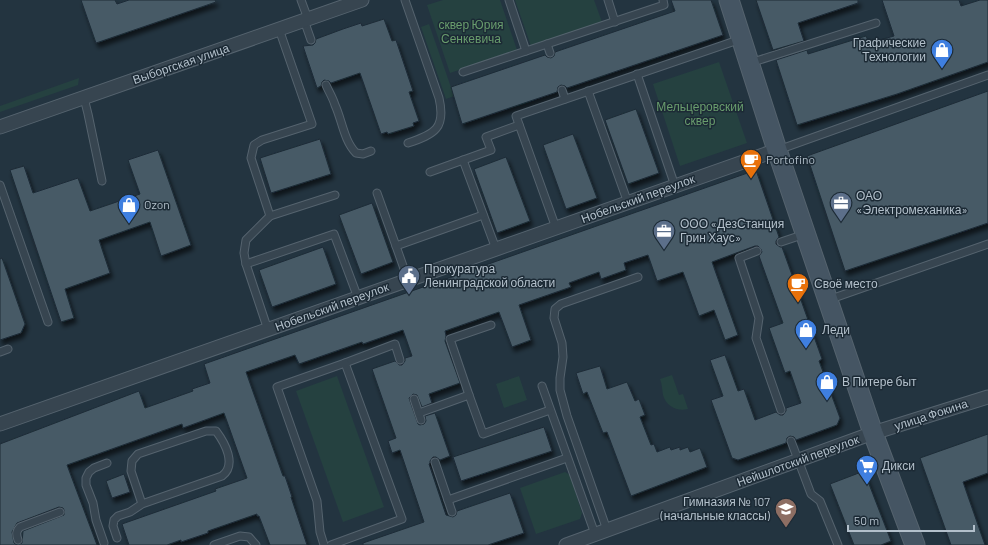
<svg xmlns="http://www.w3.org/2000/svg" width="988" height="545" font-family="Barlow,sans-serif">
  <defs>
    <filter id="shadow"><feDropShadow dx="2.5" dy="4.5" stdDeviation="2" flood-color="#0009"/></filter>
  </defs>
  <rect width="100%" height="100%" fill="#233440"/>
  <g fill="#254140">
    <path d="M443,0H500L517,50L450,73L427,5Z"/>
    <path d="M515,0H594L602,22L531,46Z"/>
    <path d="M429,24L454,96L446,99L421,27Z"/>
    <path d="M719,62L747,143L680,166L653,84Z"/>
    <path d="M79,78L78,85L0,112V106Z"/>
    <path d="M672,375L679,395L683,394L688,409C677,412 666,406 663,395C662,389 662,384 660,379Z"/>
    <path d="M337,376L384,507L343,522L296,391Z"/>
    <path d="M519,376L527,400L504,408L496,384Z"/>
    <path d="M565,472L570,475L582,513L580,519L536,534L520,488Z"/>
  </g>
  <g fill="#465a66" stroke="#1e2c37" fill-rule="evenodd" filter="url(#shadow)">
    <path d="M81,0H115L117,4L129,0H215L216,2L96,43Z"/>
    <path d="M671,0H711L723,35L567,88L565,86L561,85L558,87L557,92L462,124L451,87L545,55L547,57L551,58L554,56L555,52L675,11Z"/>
    <path d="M756,0H858V3L798,23L804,41L773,50Z"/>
    <path d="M882,0H959L961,6L980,0H988V62L897,94L797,125L776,60L807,50L808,54L866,36L869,43L894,36Z"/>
    <path d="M384,19L392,41L396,40L413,91L409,92L419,121L413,123L414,126L388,134L387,132L381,134L360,73L331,83L329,81L324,80L322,82L321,86L317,88L303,46L313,45L315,43L316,39L343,29L361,23L362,26Z"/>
    <path d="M988,91V223L845,271L807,156Z"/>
    <path d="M636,109L659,173L628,184L605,120Z"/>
    <path d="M573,134L597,198L566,209L543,145Z"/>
    <path d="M320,139L331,174L271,193L260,158Z"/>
    <path d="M158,150L191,245L161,256L150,222L99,240L110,273L65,289L74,318L61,322L10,170L24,166L33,193L78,178L90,211L140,194L128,160Z"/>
    <path d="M506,157L530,221L497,233L474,169Z"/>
    <path d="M756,170L779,237L776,241V244L780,247H782L822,359L819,361L840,418L837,425L796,440L794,437L790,436L787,438L786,443L738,460L732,458L711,400L723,396L710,360L725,355L738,391L744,389L755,420L776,412L780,415H783L786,411V408L801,403L790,371L785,373L769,328L783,323L759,256L762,252L761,249L758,246H755L712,262L738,335L725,340L714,310L699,316L683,272L657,281L648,255L624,263L626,270L601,279L599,272L569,283L571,287L519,305L531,340L512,347L499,312L445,331L446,336L445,341L460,383L429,394L432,403L422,407L417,395L413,394L409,398L418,424L420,425L424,424L426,421L425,416L435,413L450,456L440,460L436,457H433L430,461V463L429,464L446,515L453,517L456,515L457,511L510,493L524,533L488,545H363V543L424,522L400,450L392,453L388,441L396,438L372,369L395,361L399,365H402L405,361V358L412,356L403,330L363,344L362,342L299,364L295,355L246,372L283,476H285L292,497H291L307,545H270L259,516H257V514L208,531V533L181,542V540L167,545H129L122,524L216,491L215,489L247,478L224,413L183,428L182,424L67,465L97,545H0V444L139,391L145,408L193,391L192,389L210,383L204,364ZM59,507L63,508L64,510V515L23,531L22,543L17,545L14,543L12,532L17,523Z"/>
    <path d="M372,203L393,262L361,274L339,215Z"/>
    <path d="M323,247L336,284L272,307L259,270Z"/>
    <path d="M2,258L25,324L21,333L0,340V259Z"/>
    <path d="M600,366L607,389L627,382L635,401L639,399L645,415L640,417L651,445L654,444L657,452L670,447L671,450L680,447V450L688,447L690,452L700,448L707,467L631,496L607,432L603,433L587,392L583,394L576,373Z"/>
    <path d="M544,427L552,451L461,481L453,457Z"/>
    <path d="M988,434V473L963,482L985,545H951L920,458Z"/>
    <path d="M864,471L891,541L881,545H854L830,484Z"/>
    <path d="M124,474L130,492L112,498L106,481Z"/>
  </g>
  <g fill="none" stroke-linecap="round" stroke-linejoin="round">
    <g stroke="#55636e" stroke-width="9">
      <g id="service">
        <path d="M301,0L308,19"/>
        <path d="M405,0L439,98C446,128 435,134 408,143"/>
        <path d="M509,0L526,51L547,44L550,53"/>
        <path d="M608,0L615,22"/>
        <path d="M304,20L311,40"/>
        <path d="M547,44L664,5L663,0"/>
        <path d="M750,63L876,23"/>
        <path d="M463,72L526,51"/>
        <path d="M637,74L675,186"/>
        <path d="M326,85C329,92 333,98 335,105C342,120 344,141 356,153L363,154L371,151"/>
        <path d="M562,90L565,99"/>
        <path d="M588,91L628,203"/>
        <path d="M84,98L88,114L102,181"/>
        <path d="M778,150L988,75"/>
        <path d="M463,160L496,249"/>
        <path d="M430,172L491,150L486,137L519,125"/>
        <path d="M0,185L48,322"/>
        <path d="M377,193L396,246"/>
        <path d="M270,216L251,158L254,145L262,140L312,124L279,29"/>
        <path d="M556,228L516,116L741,39"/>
        <path d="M781,242L805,234"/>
        <path d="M757,251L739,258L759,318L756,338L781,410"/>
        <path d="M246,264L334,234L358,298"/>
        <path d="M408,280L396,246L483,215"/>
        <path d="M828,300L988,244"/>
        <path d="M268,330L246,264L244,253L246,240L270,216L335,195"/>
        <path d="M0,352L8,349"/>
        <path d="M345,363L395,344L400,360"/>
        <path d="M542,386L595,534"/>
        <path d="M469,395L450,339L491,325"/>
        <path d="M414,399L421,420"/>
        <path d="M419,413L469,395L483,434L550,410"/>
        <path d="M791,441L811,494L820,501L838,545"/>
        <path d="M435,462L452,512"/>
        <path d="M448,500L567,458"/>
        <path d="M607,530L567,416L560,390V378L563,357L562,343L554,318L555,309L561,304L638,277"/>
        <path d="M117,538L113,526L114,520L118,516L130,512L142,504L222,476C237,465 225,443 216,431H206L138,454L132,461L131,471L142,504"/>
        <path d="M18,540C16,534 16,531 20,527L60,512"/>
        <path d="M104,543L96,520L93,503L86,485V478L89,472L94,468L107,463"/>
        <path d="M214,545L240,536L249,537L256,545"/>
        <path d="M324,545L320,532L317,501L277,387L345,363L402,519L331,545"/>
      </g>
    </g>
    <g stroke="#55636e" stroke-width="15">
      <g id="minor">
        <path d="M0,127L362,0"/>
        <path d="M0,424L777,150"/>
        <path d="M566,545L873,433L988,397"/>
      </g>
    </g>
    <g stroke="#55636e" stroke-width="21">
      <path id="secondary" d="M729,0L777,150L873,433L915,545"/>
    </g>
    <use href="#service" stroke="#374550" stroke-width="7"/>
    <use href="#minor" stroke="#374550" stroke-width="13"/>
    <use href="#secondary" stroke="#455563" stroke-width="19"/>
  </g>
  <defs>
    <g id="shop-pin" transform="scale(1.15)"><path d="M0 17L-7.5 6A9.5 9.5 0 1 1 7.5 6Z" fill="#3f7fe0" stroke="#1c2a35"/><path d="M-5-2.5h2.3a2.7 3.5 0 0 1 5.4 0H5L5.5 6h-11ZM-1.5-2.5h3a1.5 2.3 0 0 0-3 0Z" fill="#fff"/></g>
    <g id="cafe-pin" transform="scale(1.15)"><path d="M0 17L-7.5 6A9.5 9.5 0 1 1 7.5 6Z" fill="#e8710a" stroke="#1c2a35"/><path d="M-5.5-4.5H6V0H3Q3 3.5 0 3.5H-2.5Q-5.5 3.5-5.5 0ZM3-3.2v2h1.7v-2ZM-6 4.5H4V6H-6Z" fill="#fff"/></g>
    <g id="office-pin" transform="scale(1.15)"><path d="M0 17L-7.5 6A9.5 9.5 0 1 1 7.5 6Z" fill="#5c6f8a" stroke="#1c2a35"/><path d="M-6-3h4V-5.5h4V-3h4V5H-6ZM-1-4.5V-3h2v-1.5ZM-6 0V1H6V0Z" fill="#fff"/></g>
    <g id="civic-pin" transform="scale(1.15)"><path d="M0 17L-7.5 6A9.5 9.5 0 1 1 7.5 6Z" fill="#5c6f8a" stroke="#1c2a35"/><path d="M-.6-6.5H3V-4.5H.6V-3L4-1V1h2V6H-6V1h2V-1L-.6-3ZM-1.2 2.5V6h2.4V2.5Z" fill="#fff"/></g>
    <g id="supermarket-pin" transform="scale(1.15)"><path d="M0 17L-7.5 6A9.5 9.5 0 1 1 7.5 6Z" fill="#3f7fe0" stroke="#1c2a35"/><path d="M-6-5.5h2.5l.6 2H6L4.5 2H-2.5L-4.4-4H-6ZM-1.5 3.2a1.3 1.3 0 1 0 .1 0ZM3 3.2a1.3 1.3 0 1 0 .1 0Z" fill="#fff"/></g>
    <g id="school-pin" transform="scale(1.15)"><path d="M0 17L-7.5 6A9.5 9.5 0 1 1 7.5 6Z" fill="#8d6e63" stroke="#1c2a35"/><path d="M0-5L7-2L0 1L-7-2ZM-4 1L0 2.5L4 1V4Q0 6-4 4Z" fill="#fff"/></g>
  </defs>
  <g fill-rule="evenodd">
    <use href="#shop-pin" x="942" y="50"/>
    <use href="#cafe-pin" x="751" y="160"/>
    <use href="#office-pin" x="841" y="203"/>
    <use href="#shop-pin" x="129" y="205"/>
    <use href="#office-pin" x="664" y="231"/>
    <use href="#civic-pin" x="409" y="276"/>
    <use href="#cafe-pin" x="798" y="284"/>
    <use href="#shop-pin" x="806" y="330"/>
    <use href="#shop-pin" x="827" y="382"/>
    <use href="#supermarket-pin" x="867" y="466"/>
    <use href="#school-pin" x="786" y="509"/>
  </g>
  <g text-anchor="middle" stroke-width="3" stroke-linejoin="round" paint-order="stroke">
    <g font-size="12" fill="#699d6d" stroke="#1c2a35">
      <text x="471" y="29">сквер Юрия<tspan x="471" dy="14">Сенкевича</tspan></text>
      <text x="700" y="111">Мельцеровский<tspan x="700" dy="14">сквер</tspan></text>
    </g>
    <g font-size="12" fill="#b3c0cb" stroke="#1c2a35" text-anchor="start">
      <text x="926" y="47" text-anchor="end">Графические<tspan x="926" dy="14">Технологии</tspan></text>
      <text x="766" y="164">Portofino</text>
      <text x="856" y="200">ОАО<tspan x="856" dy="14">«Электромеханика»</tspan></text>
      <text x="144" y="209">Ozon</text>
      <text x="680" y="228">ООО «ДезСтанция<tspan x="680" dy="14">Грин Хаус»</tspan></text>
      <text x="424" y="273">Прокуратура<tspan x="424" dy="14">Ленинградской области</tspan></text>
      <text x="814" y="288">Своё место</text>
      <text x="822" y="334">Леди</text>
      <text x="842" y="386">В Питере быт</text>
      <text x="882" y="470">Дикси</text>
      <text x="770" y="506" text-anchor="end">Гимназия № 107<tspan x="770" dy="14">(начальные классы)</tspan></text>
    </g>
    <g font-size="12" fill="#b3c0cb" stroke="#1c2a35">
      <text transform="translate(181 64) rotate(-19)" y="4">Выборгская улица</text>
      <text transform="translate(638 199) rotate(-20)" y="4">Нобельский переулок</text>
      <text transform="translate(332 307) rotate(-20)" y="4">Нобельский переулок</text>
      <text transform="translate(931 415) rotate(-18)" y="4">улица Фокина</text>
      <text transform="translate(798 461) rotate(-20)" y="4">Нейшлотский переулок</text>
    </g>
  </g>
  <path d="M848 525v6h126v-6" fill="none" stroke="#b3c0cb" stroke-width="2"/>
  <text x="854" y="525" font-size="12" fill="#b3c0cb" stroke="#1c2a35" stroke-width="3" paint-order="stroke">50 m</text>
</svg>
